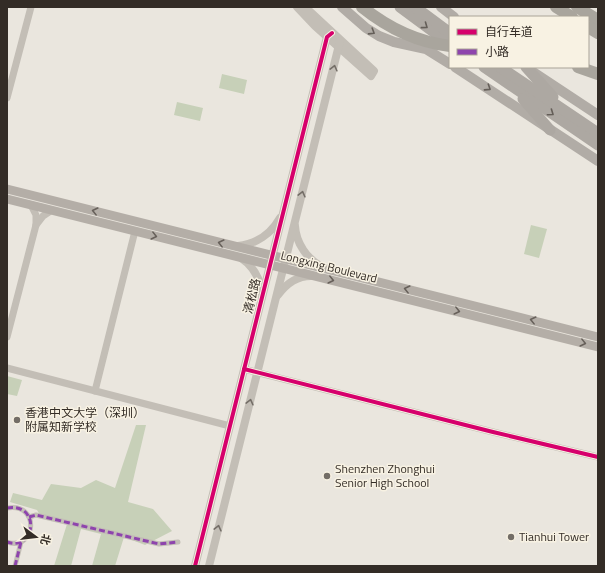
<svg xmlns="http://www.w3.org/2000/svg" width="605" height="573" font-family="'Titillium Web','Noto Sans SC',sans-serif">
  <rect width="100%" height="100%" fill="#eae6de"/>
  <g fill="#c7d0b8">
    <path d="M222,74L247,80L244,94L219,88Z"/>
    <path d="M177,102L203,108L200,121L174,115Z"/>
    <path d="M531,225L547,229L539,258L524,254Z"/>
    <path d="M7,376L22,380L17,396L7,394Z"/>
    <path d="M136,425H146L128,502L153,509L172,531L145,545L124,537L115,566H92L101,534L81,529L71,566H54L67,524L41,517L37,510L10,502L13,493L42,500L51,484L81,488L96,480L115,488Z"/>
  </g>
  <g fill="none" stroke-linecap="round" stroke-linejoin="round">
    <g stroke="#c3beb6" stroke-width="5">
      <path d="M7,508C41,502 36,552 7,542"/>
      <path d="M29,517L36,515L159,544L178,542"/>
      <path d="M15,566L21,542"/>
    </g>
    <g stroke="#c3beb6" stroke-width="7">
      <path d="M7,98L31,7"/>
      <path d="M36,225L43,216L52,210"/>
      <path d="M7,337L36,225V215L31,205"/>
      <path d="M7,368L230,426"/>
      <path d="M244,369L493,432L598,457"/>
      <path d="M95,391L135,231"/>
    </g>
    <g stroke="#c3beb6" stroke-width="8">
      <path d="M297,7L315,26L371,76L374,71L305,7"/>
      <path d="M295,226C296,243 307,259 322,267"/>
      <path d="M238,246C256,244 271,234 280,218"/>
      <path d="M241,258C253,266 260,279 262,293"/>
      <path d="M278,295C286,284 297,276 311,276"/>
      <path d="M195,566L327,37L332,33"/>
      <path d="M209,566L340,41"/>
    </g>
    <g stroke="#b4aea7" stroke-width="9">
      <path d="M7,189L598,337"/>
      <path d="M7,199L598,347"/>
    </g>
    <g stroke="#b1aca6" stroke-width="10">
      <path d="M342,7L366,28L379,36L394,42L426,49L450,64"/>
      <path d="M441,7L454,17"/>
      <path d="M455,67L598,161"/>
      <path d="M533,72L598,115"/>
    </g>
    <g stroke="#ada8a2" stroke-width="11">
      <path d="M400,7L450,44"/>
      <path d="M415,7L450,33"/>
      <path d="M484,67L598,145"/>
      <path d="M500,67L598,133"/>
      <path d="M526,67L553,97"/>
      <path d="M523,99L550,130"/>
    </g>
    <g stroke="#a9a59d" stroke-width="12">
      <path d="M362,7C388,28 417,42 450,46"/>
      <path d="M556,7L572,17"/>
      <path d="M577,7L598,20"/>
      <path d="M588,27L598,33"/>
      <path d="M578,67L598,74"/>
    </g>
    <g stroke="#8e44ad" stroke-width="3" stroke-dasharray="6 3" stroke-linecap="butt">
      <path d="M7,508C41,502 36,552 7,542"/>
      <path d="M29,517L36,515L159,544L178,542"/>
      <path d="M15,566L21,542"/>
    </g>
    <g stroke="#f8f2e3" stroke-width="6">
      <g id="cycleway">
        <path d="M244,369L493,432L598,457"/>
        <path d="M195,566L327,37L332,33"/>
      </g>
    </g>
    <use href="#cycleway" stroke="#d6006c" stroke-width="4"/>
  </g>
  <defs><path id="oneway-chevron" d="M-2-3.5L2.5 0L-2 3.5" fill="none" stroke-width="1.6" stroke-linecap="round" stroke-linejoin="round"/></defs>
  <g stroke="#645e58">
    <use href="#oneway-chevron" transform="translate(425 26) rotate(36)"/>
    <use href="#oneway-chevron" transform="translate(551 113) rotate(35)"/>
  </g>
  <g stroke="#655f59">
    <use href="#oneway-chevron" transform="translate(372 32) rotate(32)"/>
    <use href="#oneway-chevron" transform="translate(488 88) rotate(33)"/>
  </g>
  <g stroke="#746e67">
    <use href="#oneway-chevron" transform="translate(334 68) rotate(-76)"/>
    <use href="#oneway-chevron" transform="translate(302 194) rotate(-76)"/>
    <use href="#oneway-chevron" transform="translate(250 402) rotate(-76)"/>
    <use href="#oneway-chevron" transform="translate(218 528) rotate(-76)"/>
  </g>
  <g stroke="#67605a">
    <use href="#oneway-chevron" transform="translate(95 211) rotate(-166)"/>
    <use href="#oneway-chevron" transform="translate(154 236) rotate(14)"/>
    <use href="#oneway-chevron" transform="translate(221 243) rotate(-166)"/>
    <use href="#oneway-chevron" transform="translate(331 280) rotate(14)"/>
    <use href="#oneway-chevron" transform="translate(407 289) rotate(-166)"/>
    <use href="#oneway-chevron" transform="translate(457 311) rotate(14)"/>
    <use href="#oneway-chevron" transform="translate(533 320) rotate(-166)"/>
    <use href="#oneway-chevron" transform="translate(583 343) rotate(14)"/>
  </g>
  <g fill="#736d66" stroke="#f8f2e3" stroke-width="1.5">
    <circle cx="17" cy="420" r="4"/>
    <circle cx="327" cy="476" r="4"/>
    <circle cx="511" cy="537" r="4"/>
  </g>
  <g text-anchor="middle" stroke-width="3" stroke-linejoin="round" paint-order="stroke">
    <g font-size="12" fill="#332c26" stroke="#f8f2e3">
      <text transform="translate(329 267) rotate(14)" y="4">Longxing Boulevard</text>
      <text transform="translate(252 296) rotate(-76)" y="4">清松路</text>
    </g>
    <g font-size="12" fill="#332c26" stroke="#f8f2e3" text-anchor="start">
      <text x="25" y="417">香港中文大学（深圳）<tspan x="25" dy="14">附属知新学校</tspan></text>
      <text x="335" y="473">Shenzhen Zhonghui<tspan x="335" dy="14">Senior High School</tspan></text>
      <text x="519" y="541">Tianhui Tower</text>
    </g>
  </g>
  <rect width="605" height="573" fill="none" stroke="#332c26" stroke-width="16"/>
  <rect x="449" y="16" width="140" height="52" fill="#f8f2e3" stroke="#a9a397"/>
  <rect x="457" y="29" width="20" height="6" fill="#d6006c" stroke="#a9a397"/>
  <text x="485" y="36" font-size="12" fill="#332c26">自行车道</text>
  <rect x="457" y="49" width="20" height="6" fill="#8e44ad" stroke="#a9a397"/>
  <text x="485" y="56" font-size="12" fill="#332c26">小路</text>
  <g transform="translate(36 537) rotate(105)" stroke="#f8f2e3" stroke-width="3" paint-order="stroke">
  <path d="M0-3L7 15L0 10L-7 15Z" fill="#332c26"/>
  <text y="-6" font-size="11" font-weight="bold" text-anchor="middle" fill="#332c26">北</text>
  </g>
</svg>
